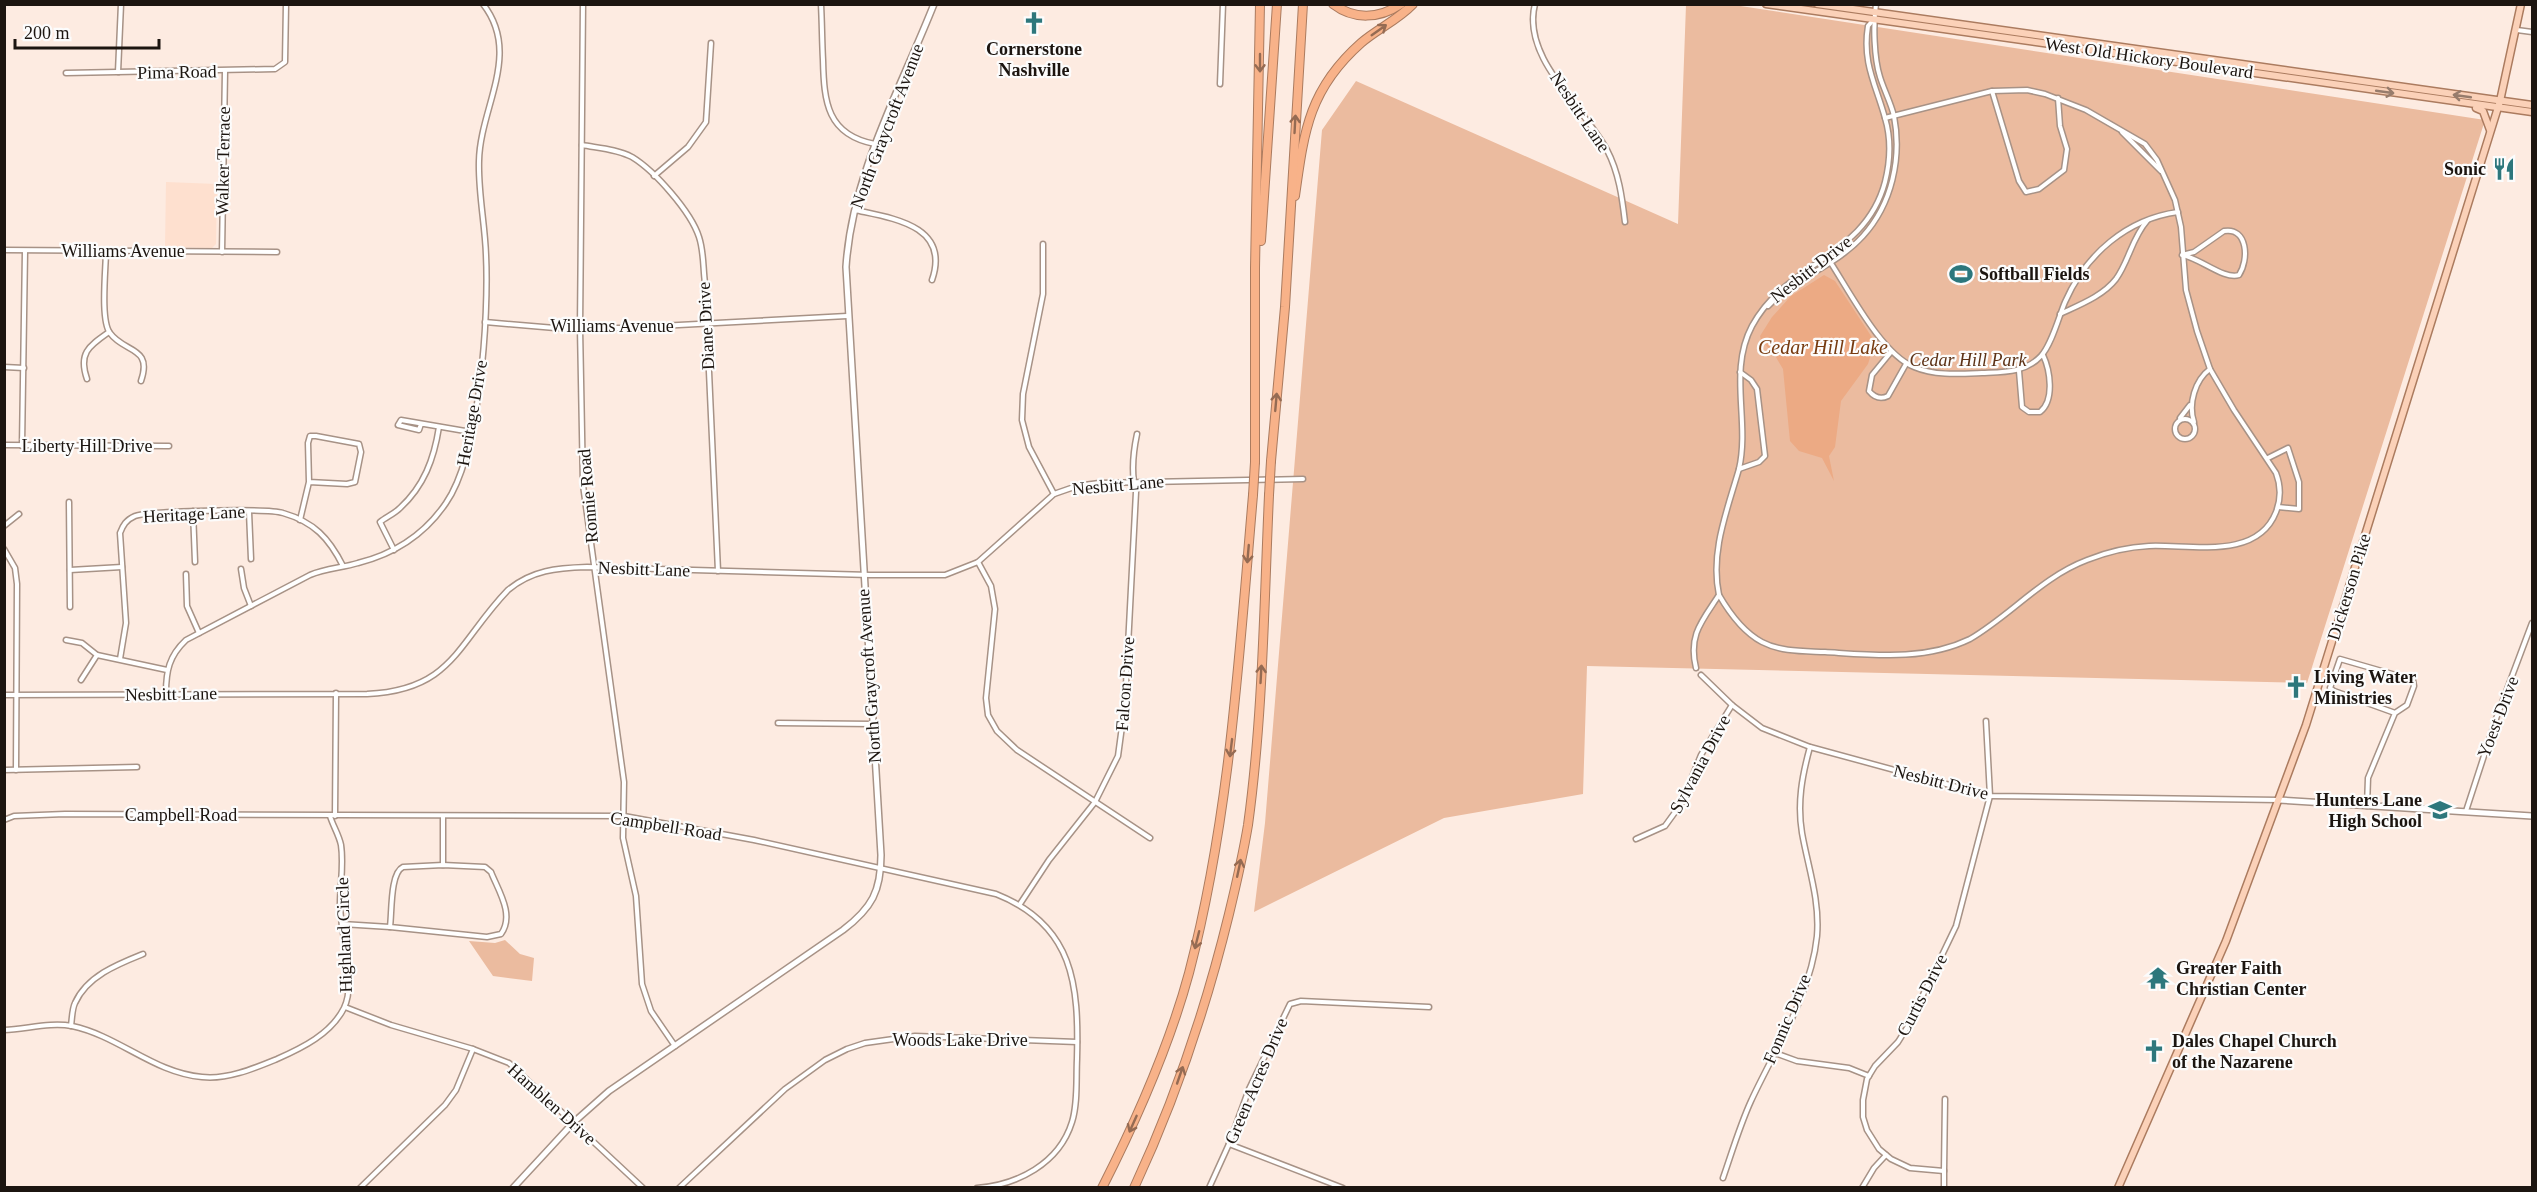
<svg xmlns="http://www.w3.org/2000/svg" width="2537" height="1192" font-family="Georgia,serif">
  <rect width="100%" height="100%" fill="#fdebe1"/>
  <path fill="#fee0cf" d="M166,182L217,184L216,244L212,248L165,247Z"/>
  <g fill="#ebbb9f">
    <path d="M1686,5H1734L2485,120L2307,683L1587,666L1583,794L1444,818L1254,912L1265,823L1322,130L1356,81L1678,224Z"/>
    <path d="M505,940L520,954L534,958L532,981L493,976L469,941L495,943Z"/>
  </g>
  <path fill="#ecaa84" d="M1824,275L1835,281L1875,342L1868,364L1841,401L1835,447L1829,456L1834,481L1822,458L1799,451L1790,441L1783,369L1774,354L1761,340L1760,336L1772,317L1791,296Z"/>
  <g fill="none" stroke-linecap="round" stroke-linejoin="round">
    <g stroke="#a79286" stroke-width="7">
      <g id="minor">
        <path d="M583,4L580,328L583,485L624,782L623,838L636,896L642,984L651,1011L675,1046"/>
        <path d="M821,4C822,23 822,42 823,60C824,102 827,135 875,144"/>
        <path d="M1535,4C1521,58 1584,107 1607,150C1619,173 1622,197 1625,222"/>
        <path d="M2517,30L2532,32"/>
        <path d="M118,72L121,4"/>
        <path d="M66,73L275,69L285,62L286,4"/>
        <path d="M1220,84L1223,4"/>
        <path d="M1992,91L2019,181L2026,192L2039,189L2064,170L2067,149L2060,126L2058,98"/>
        <path d="M2122,132L2161,171"/>
        <path d="M582,145C598,148 617,149 632,157C655,171 691,212 699,237C704,252 703,269 705,283L718,571"/>
        <path d="M654,176L688,147L706,122L711,43"/>
        <path d="M855,210C891,218 951,225 932,280"/>
        <path d="M2224,231C2248,227 2249,260 2239,275C2224,280 2200,258 2182,255L2194,252Z"/>
        <path d="M1043,244V294L1023,394L1022,420L1029,447L1054,494"/>
        <path d="M4,250L277,252"/>
        <path d="M106,250C106,268 100,320 110,333C124,353 153,346 141,381"/>
        <path d="M222,252L225,71"/>
        <path d="M1827,257C1848,288 1880,353 1914,367C1935,376 1960,374 1982,373C2004,372 2025,373 2041,356C2052,344 2059,316 2065,302C2086,254 2127,219 2178,212"/>
        <path d="M1768,306C1796,277 1836,266 1863,236C1892,204 1902,158 1894,116C1891,103 1884,90 1880,77C1874,58 1873,25 1876,4"/>
        <path d="M2060,314C2079,305 2103,296 2116,279C2129,261 2132,238 2147,221"/>
        <path d="M485,322L555,328H622L847,316"/>
        <path d="M1891,352L1872,375L1869,391C1874,397 1880,400 1888,396L1906,364"/>
        <path d="M4,367L24,368"/>
        <path d="M2019,371L2022,407L2029,412H2040C2055,400 2050,370 2043,355"/>
        <path d="M87,379C78,353 89,346 109,332"/>
        <path d="M2180,418L2190,405"/>
        <circle cx="2185" cy="429" r="10"/>
        <path d="M2194,422C2188,404 2195,380 2210,369"/>
        <path d="M421,424L419,430L398,425L401,420L471,432"/>
        <path d="M4,445L169,446"/>
        <path d="M22,446L25,251"/>
        <path d="M2268,458L2288,448L2299,482V509L2278,507"/>
        <path d="M1739,469C1750,421 1728,371 1752,326C1787,261 1865,258 1885,182C1890,162 1891,138 1885,118C1876,85 1862,63 1868,26L1874,19"/>
        <path d="M69,502L70,607"/>
        <path d="M193,511L195,562"/>
        <path d="M249,512L251,559"/>
        <path d="M300,520L309,482L308,443L310,436H316L359,444L361,452L355,482L347,484L309,482"/>
        <path d="M4,526L19,514"/>
        <path d="M4,549L15,568L17,584L16,770"/>
        <path d="M394,550L380,522C386,517 394,514 400,508C424,486 434,459 439,427"/>
        <path d="M978,562L991,586L995,609L986,698L988,715L997,731L1017,750L1150,838"/>
        <path d="M241,569L244,588L251,606"/>
        <path d="M70,570L122,567"/>
        <path d="M186,574L187,606L199,633"/>
        <path d="M1719,595C1730,614 1743,632 1762,642C1781,652 1804,651 1825,652C1874,655 1925,661 1970,639C2011,615 2042,577 2087,560C2107,552 2127,547 2149,546C2189,544 2257,561 2276,512C2281,499 2281,486 2276,473L2234,410L2210,369L2197,331L2186,290L2181,227L2175,200L2157,160L2145,144L2086,110L2045,94L2027,90L1992,91L1885,118"/>
        <path d="M66,640L82,643L97,655L167,670"/>
        <path d="M120,659L126,623L120,533C123,525 126,520 135,516C148,511 268,508 283,513C314,522 329,538 343,566"/>
        <path d="M1696,668C1688,635 1702,621 1719,595C1710,552 1727,511 1739,469L1759,462L1765,456L1757,389L1751,380L1740,372"/>
        <path d="M1701,675L1732,705L1762,728L1810,747L1990,796L2279,800"/>
        <path d="M81,680L97,655"/>
        <path d="M166,693C166,671 169,656 186,640L310,575C326,568 342,568 358,563C394,554 425,534 446,503C480,454 489,316 486,255C485,224 478,192 479,161C480,107 522,54 483,4"/>
        <path d="M4,695L367,694C453,690 457,643 508,590C532,570 557,568 587,567L870,575H945L978,562L1054,494L1077,486L1099,483L1303,479"/>
        <path d="M778,723L873,724"/>
        <path d="M4,770L137,767"/>
        <path d="M2367,806L2368,778L2395,713L2407,705L2414,686L2413,680L2340,659L2330,688L2334,691L2395,713"/>
        <path d="M2466,811L2497,716L2532,623"/>
        <path d="M335,816L336,693"/>
        <path d="M443,816V865"/>
        <path d="M4,820L14,816L65,814L624,816L754,840L996,894C1074,925 1079,985 1077,1059C1076,1079 1078,1103 1072,1122C1059,1164 1017,1185 977,1188"/>
        <path d="M1636,839L1665,826L1681,804L1701,755L1732,705"/>
        <path d="M443,865L485,867L491,872C498,890 515,915 501,934L487,937L390,927C392,912 390,873 403,867Z"/>
        <path d="M1020,904L1049,860L1095,802L1118,756L1125,704L1136,492C1131,474 1133,453 1137,434"/>
        <path d="M342,924L390,927"/>
        <path d="M345,1007L391,1025L473,1049L509,1063L643,1188"/>
        <path d="M71,1026C72,1019 72,1009 75,1003C87,976 118,964 143,954"/>
        <path d="M4,1030C27,1029 50,1022 72,1026C119,1036 154,1073 202,1077C227,1080 255,1068 277,1059C302,1048 331,1034 344,1008C357,981 340,934 340,904C340,885 344,865 341,845C339,835 333,826 330,816"/>
        <path d="M1775,1053L1797,1061L1849,1068L1869,1076"/>
        <path d="M1945,1099L1944,1171L1910,1168L1891,1159L1879,1149L1867,1130L1863,1117V1100L1867,1079L1875,1066L1898,1042L1908,1026L1956,926L1990,796L1986,721"/>
        <path d="M1229,1144L1343,1188"/>
        <path d="M1944,1171V1188"/>
        <path d="M1723,1178C1732,1152 1740,1125 1751,1101C1775,1049 1811,995 1817,936C1820,900 1808,867 1802,833C1797,803 1802,776 1810,747"/>
        <path d="M360,1188L445,1105L456,1090L473,1049"/>
        <path d="M679,1188L785,1089L825,1060L847,1049L865,1043L915,1036L1077,1042"/>
        <path d="M1209,1188L1229,1144L1249,1089L1290,1004L1301,1001L1429,1007"/>
        <path d="M1862,1188L1874,1168L1886,1155"/>
      </g>
    </g>
    <g stroke="#a79286" stroke-width="8">
      <g id="tertiary">
        <path d="M2279,800L2532,816"/>
        <path d="M513,1188L574,1122L609,1091L843,930C872,908 881,891 881,855L846,267C852,174 900,90 934,4"/>
      </g>
    </g>
    <g stroke="#ab7b5f" stroke-width="9">
      <g id="primary">
        <path d="M1766,4L2532,112"/>
        <path d="M1817,4L2532,105"/>
        <path d="M2476,108L2483,111L2490,130"/>
        <path d="M2118,1188L2226,941L2306,725L2500,101L2521,4"/>
      </g>
    </g>
    <g stroke="#ab7b5f" stroke-width="10">
      <g id="motorway">
        <path d="M1333,4C1354,20 1379,19 1401,4"/>
        <path d="M1295,196C1304,131 1309,89 1361,43C1377,29 1398,20 1413,4"/>
        <path d="M1261,241L1277,4"/>
        <path d="M1271,461L1285,307L1303,4"/>
        <path d="M1255,462V268L1260,4"/>
        <path d="M1102,1188C1137,1119 1169,1047 1189,973C1230,816 1239,656 1253,495"/>
        <path d="M1134,1188C1175,1100 1206,1008 1229,914C1236,885 1243,855 1248,825C1263,716 1264,605 1269,495"/>
      </g>
    </g>
    <use href="#minor" stroke="#fff" stroke-width="4"/>
    <use href="#tertiary" stroke="#fff" stroke-width="5"/>
    <use href="#primary" stroke="#fbd1b8" stroke-width="6"/>
    <use href="#motorway" stroke="#f8b289" stroke-width="8"/>
    <g stroke="#ab7b5f" stroke-width="10" stroke-linecap="butt">
      <g id="motorway-bridge">
        <path d="M1253,495L1255,462"/>
        <path d="M1269,495L1271,461"/>
      </g>
    </g>
    <use href="#motorway-bridge" stroke="#f8b289" stroke-width="8"/>
  </g>
  <defs><path id="oneway-shaft" d="M-6 0H5M1.5-3L5.5 0L1.5 3" fill="none" stroke-width="1.6" stroke-linecap="round" stroke-linejoin="round" transform="scale(1.5)"/></defs>
  <g stroke="#956b53">
    <use href="#oneway-shaft" transform="translate(1379 30) rotate(-35)"/>
    <use href="#oneway-shaft" transform="translate(1260 63) rotate(90)"/>
    <use href="#oneway-shaft" transform="translate(1295 124) rotate(-87)"/>
    <use href="#oneway-shaft" transform="translate(1276 402) rotate(-85)"/>
    <use href="#oneway-shaft" transform="translate(1248 554) rotate(95)"/>
    <use href="#oneway-shaft" transform="translate(1261 674) rotate(-87)"/>
    <use href="#oneway-shaft" transform="translate(1231 748) rotate(97)"/>
    <use href="#oneway-shaft" transform="translate(1239 868) rotate(-78)"/>
    <use href="#oneway-shaft" transform="translate(1197 940) rotate(104)"/>
    <use href="#oneway-shaft" transform="translate(1180 1075) rotate(-71)"/>
    <use href="#oneway-shaft" transform="translate(1133 1124) rotate(114)"/>
  </g>
  <g stroke="#977c6c">
    <use href="#oneway-shaft" transform="translate(2385 92) rotate(8)"/>
    <use href="#oneway-shaft" transform="translate(2462 96) rotate(-172)"/>
  </g>
  <defs>
    <g id="church-bare" transform="scale(1.8)"><path d="M-1.2-6h2.4v3.5h3.3v2.4h-3.3V6h-2.4V-.1h-3.3v-2.4h3.3Z" fill="#2d777c" stroke="#fcfcfc" stroke-width="2.5" paint-order="stroke"/></g>
    <g id="restaurant-bare" transform="scale(1.8)"><path d="M-5-6h1v4h1v-4h1v4h1v-4h1v5L-1.5 .5V6h-2V.5L-5-1ZM5-6V6H3V1.5H1.5Q1.5-4 5-6Z" fill="#2d777c" stroke="#fcfcfc" stroke-width="2.5" paint-order="stroke"/></g>
    <g id="stadium-bare" transform="scale(1.8)"><path d="M0-5a6.5 5 0 1 0 0 10a6.5 5 0 1 0 0-10ZM-3.5-1.8h7v3.6h-7Z" fill="#2d777c" stroke="#fcfcfc" stroke-width="2.5" paint-order="stroke"/></g>
    <g id="school-bare" transform="scale(1.8)"><path d="M0-5L7-2L0 1L-7-2ZM-4 1L0 2.5L4 1V4Q0 6-4 4Z" fill="#2d777c" stroke="#fcfcfc" stroke-width="2.5" paint-order="stroke"/></g>
    <g id="temple-bare" transform="scale(1.8)"><path d="M0-6L5-2H3V0L6.5 2.5H4V6H1.5V3h-3V6H-4V2.5H-6.5L-3 0V-2H-5Z" fill="#2d777c" stroke="#fcfcfc" stroke-width="2.5" paint-order="stroke"/></g>
  </defs>
  <g fill-rule="evenodd">
    <use href="#church-bare" x="1034" y="23"/>
    <use href="#restaurant-bare" x="2504" y="169"/>
    <use href="#stadium-bare" x="1961" y="274"/>
    <use href="#church-bare" x="2296" y="687"/>
    <use href="#school-bare" x="2440" y="810"/>
    <use href="#temple-bare" x="2158" y="978"/>
    <use href="#church-bare" x="2154" y="1051"/>
  </g>
  <g text-anchor="middle" stroke-width="4.5" stroke-linejoin="round" paint-order="stroke">
    <g font-size="18" font-weight="bold" fill="#1c1510" stroke="#fcfcfc" text-anchor="start">
      <text x="1034" y="55" text-anchor="middle">Cornerstone<tspan x="1034" dy="21">Nashville</tspan></text>
      <text x="2486" y="175" text-anchor="end">Sonic</text>
      <text x="1979" y="280">Softball Fields</text>
      <text x="2314" y="683">Living Water<tspan x="2314" dy="21">Ministries</tspan></text>
      <text x="2422" y="806" text-anchor="end">Hunters Lane<tspan x="2422" dy="21">High School</tspan></text>
      <text x="2176" y="974">Greater Faith<tspan x="2176" dy="21">Christian Center</tspan></text>
      <text x="2172" y="1047">Dales Chapel Church<tspan x="2172" dy="21">of the Nazarene</tspan></text>
    </g>
    <g font-size="18" fill="#1c1510" stroke="#fcfcfc">
      <text transform="translate(2149 58) rotate(8)" y="6">West Old Hickory Boulevard</text>
      <text transform="translate(177 72) rotate(-1)" y="6">Pima Road</text>
      <text transform="translate(1580 112) rotate(56)" y="6">Nesbitt Lane</text>
      <text transform="translate(887 126) rotate(-69)" y="6">North Graycroft Avenue</text>
      <text transform="translate(223 161) rotate(-89)" y="6">Walker Terrace</text>
      <text x="123" y="257">Williams Avenue</text>
      <text transform="translate(1811 269) rotate(-38)" y="6">Nesbitt Drive</text>
      <text x="612" y="332">Williams Avenue</text>
      <text transform="translate(706 326) rotate(-93)" y="6">Diane Drive</text>
      <text transform="translate(472 413) rotate(-80)" y="6">Heritage Drive</text>
      <text x="87" y="452">Liberty Hill Drive</text>
      <text transform="translate(1118 485) rotate(-5)" y="6">Nesbitt Lane</text>
      <text transform="translate(588 496) rotate(-95)" y="6">Ronnie Road</text>
      <text transform="translate(194 514) rotate(-3)" y="6">Heritage Lane</text>
      <text transform="translate(644 569) rotate(2)" y="6">Nesbitt Lane</text>
      <text transform="translate(2349 587) rotate(-73)" y="6">Dickerson Pike</text>
      <text transform="translate(869 676) rotate(-94)" y="6">North Graycroft Avenue</text>
      <text transform="translate(1125 684) rotate(-86)" y="6">Falcon Drive</text>
      <text transform="translate(171 694) rotate(-1)" y="6">Nesbitt Lane</text>
      <text transform="translate(2498 717) rotate(-69)" y="6">Yoest Drive</text>
      <text transform="translate(1700 764) rotate(-62)" y="6">Sylvania Drive</text>
      <text transform="translate(1941 782) rotate(14)" y="6">Nesbitt Drive</text>
      <text x="181" y="821">Campbell Road</text>
      <text transform="translate(666 826) rotate(9)" y="6">Campbell Road</text>
      <text transform="translate(344 935) rotate(-92)" y="6">Highland Circle</text>
      <text transform="translate(1922 995) rotate(-63)" y="6">Curtis Drive</text>
      <text transform="translate(1787 1019) rotate(-67)" y="6">Fonnic Drive</text>
      <text x="960" y="1046">Woods Lake Drive</text>
      <text transform="translate(1256 1081) rotate(-67)" y="6">Green Acres Drive</text>
      <text transform="translate(552 1104) rotate(42)" y="6">Hamblen Drive</text>
    </g>
    <g font-size="18" font-style="italic" fill="#5c3115" stroke="#fcfcfc">
      <text x="1968" y="366">Cedar Hill Park</text>
    </g>
    <g font-size="20" font-style="italic" fill="#773b10" stroke="#fcfcfc">
      <text x="1823" y="354">Cedar Hill Lake</text>
    </g>
  </g>
  <rect width="2537" height="1192" fill="none" stroke="#1c1510" stroke-width="12"/>
  <path d="M15 39v9h144v-9" fill="none" stroke="#1c1510" stroke-width="3"/>
  <text x="24" y="39" font-size="18" fill="#1c1510" stroke="#fcfcfc" stroke-width="4.5" paint-order="stroke">200 m</text>
</svg>
